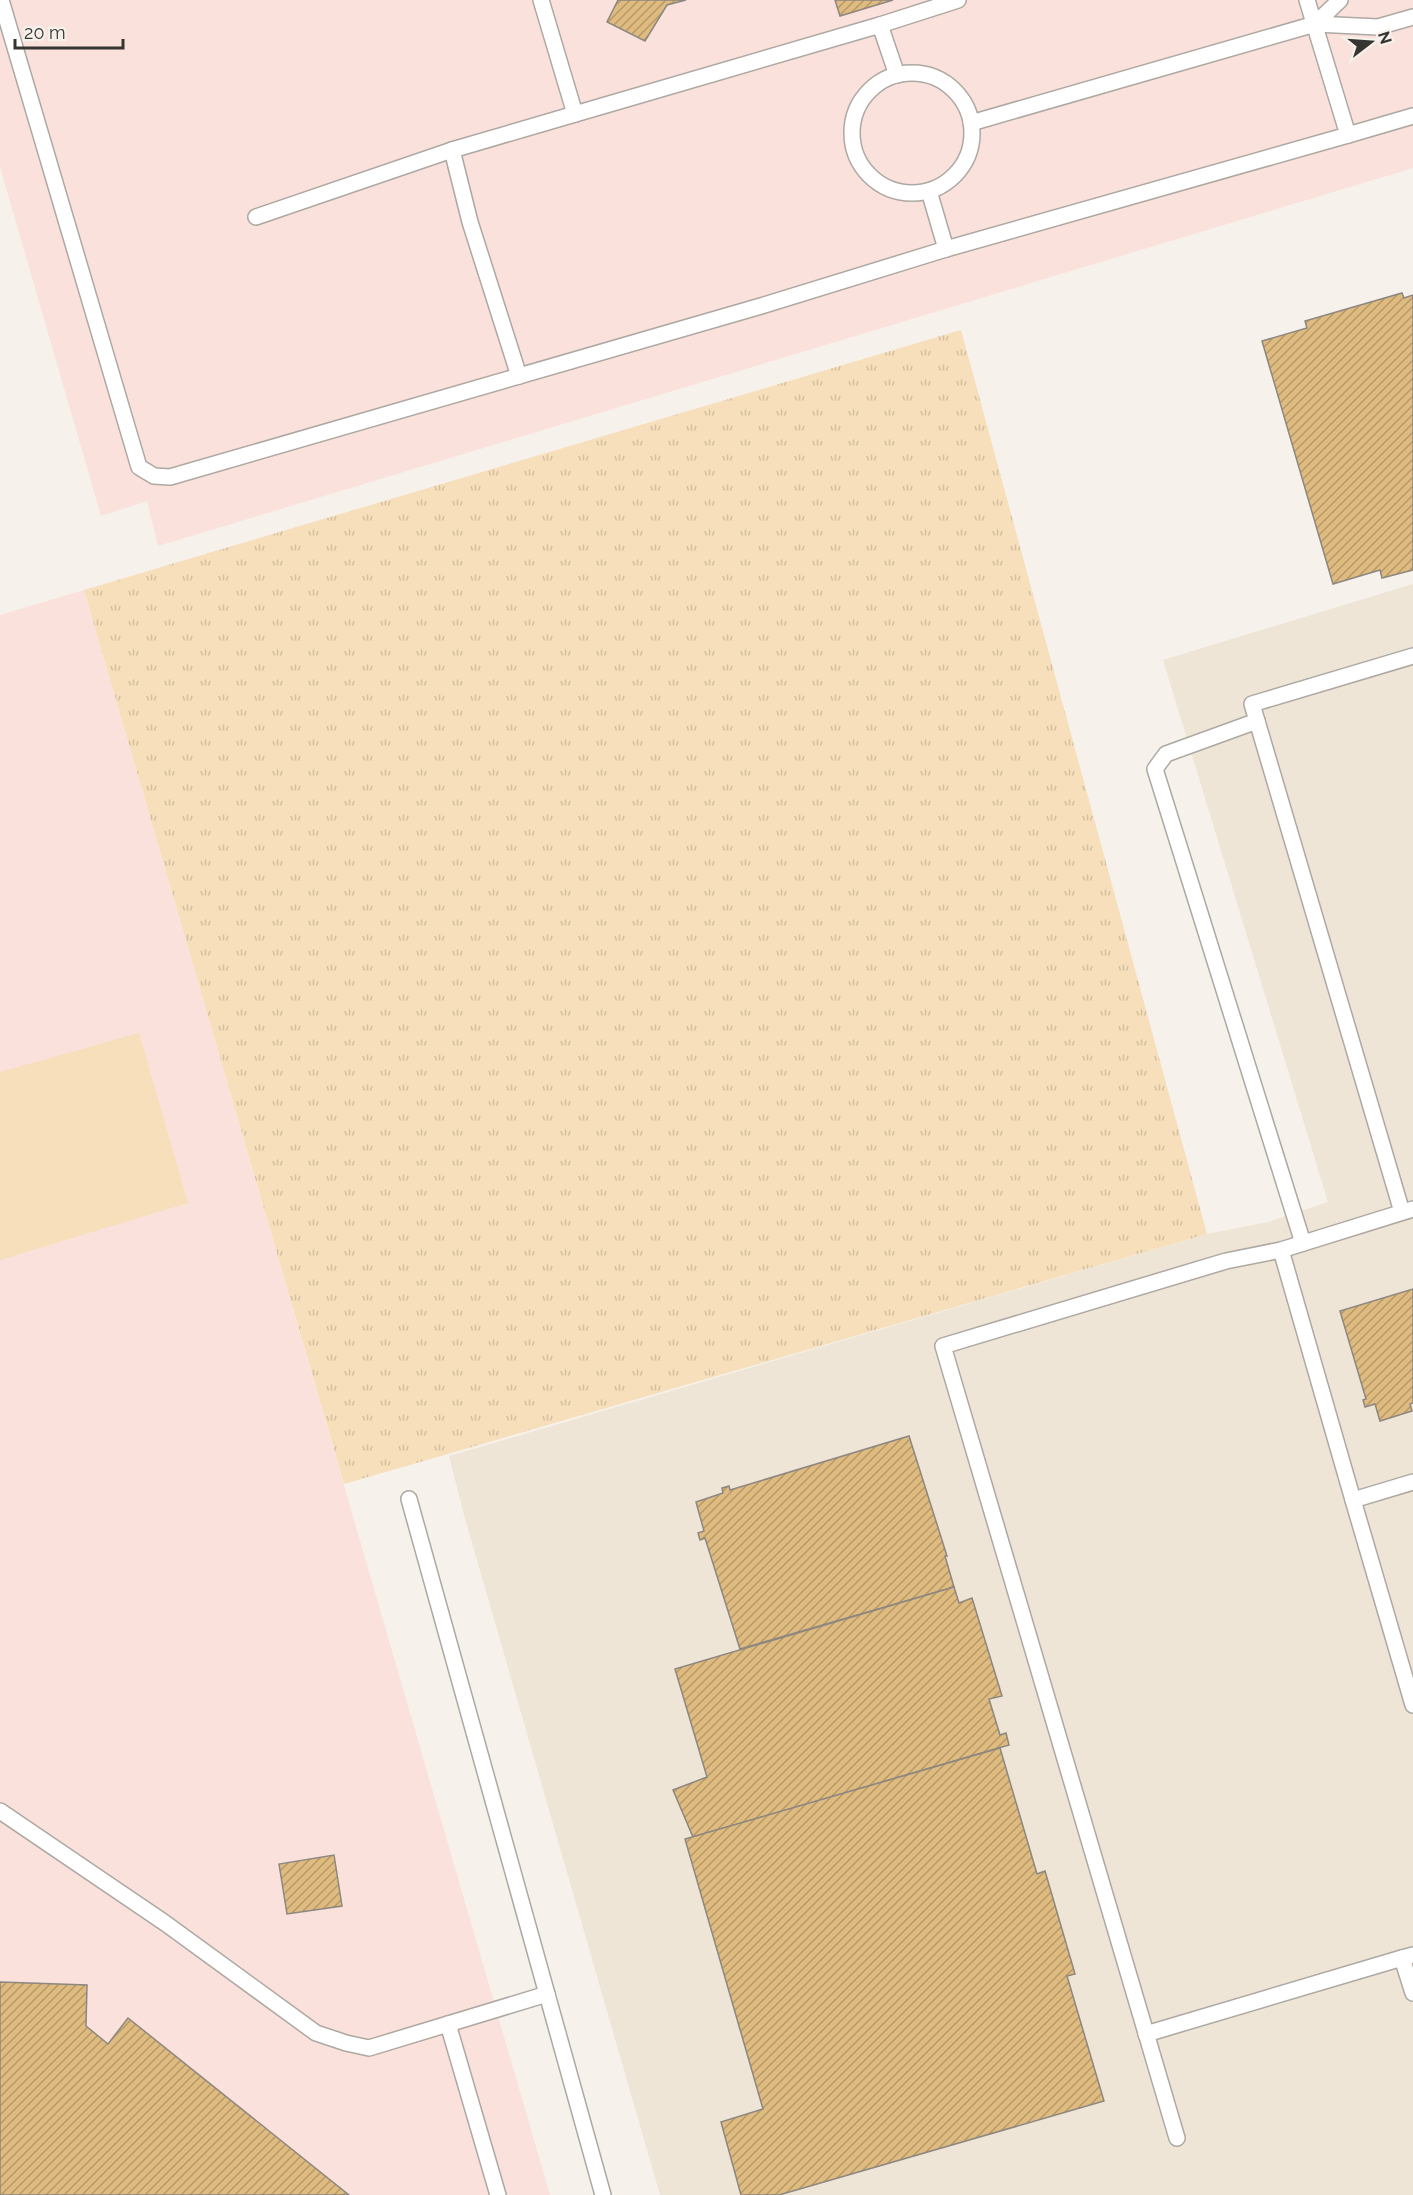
<svg xmlns="http://www.w3.org/2000/svg" width="1413" height="2195" font-family="Raleway,sans-serif">
  <defs>
    <pattern id="grass-tufts" width="24" height="20" patternUnits="userSpaceOnUse" patternTransform="scale(1.5)"><rect width="24" height="20" fill="#f6dfba"/><path d="M3 7l-1-3M5 7V3M7 7l1-3M15 17l-1-3M17 17v-4M19 17l1-3" fill="none" stroke="#d4c0a0"/></pattern>
    <pattern id="building-hatch" width="6" height="6" patternUnits="userSpaceOnUse" patternTransform="scale(1.5)"><rect width="6" height="6" fill="#e0bb7f"/><path d="M-1 1l2-2M0 6l6-6M5 7l2-2" fill="none" stroke="#b69969"/></pattern>
  </defs>
  <rect width="100%" height="100%" fill="#f6f1ea"/>
  <path fill="#eee5d7" d="M1413,584V2195H660L464,1515L449,1456L1207,1234L1268,1222L1328,1202L1163,660Z"/>
  <g fill="#fbe1dc">
    <path d="M0,0H1413V168L158,546L147,501L101,516L0,167Z"/>
    <path d="M84,590L550,2195H0V615Z"/>
  </g>
  <path fill="url(#grass-tufts)" d="M961,330L1207,1234L344,1484L84,590Z"/>
  <path fill="#f6dfba" d="M139,1033L188,1203L0,1260V1072Z"/>
  <g fill="url(#building-hatch)" stroke="#8c8781" stroke-width="1.5">
    <path d="M618,0H686L667,5L645,41L607,22Z"/>
    <path d="M835,0H893L840,16Z"/>
    <path d="M1402,293L1404,298L1413,295V570L1382,578L1380,570L1333,584L1262,341L1307,328L1305,321Z"/>
    <path d="M1413,1289V1403L1410,1404L1412,1411L1380,1421L1375,1404L1365,1407L1363,1400L1366,1399L1340,1311Z"/>
    <path d="M909,1436L947,1556H945L954,1587L740,1649L705,1538L700,1540L698,1533L704,1531L696,1502L723,1493L722,1488L729,1486L730,1490Z"/>
    <path d="M954,1587L959,1603L972,1598L1002,1696L989,1699L1000,1735L1006,1733L1009,1745L693,1837L673,1790L707,1777L675,1669Z"/>
    <path d="M1000,1748L1037,1874L1045,1871L1075,1974L1067,1976L1104,2101L779,2195H741L721,2122L763,2109L685,1839Z"/>
    <path d="M334,1855L342,1906L287,1914L279,1864Z"/>
    <path d="M0,1982L87,1985L86,2026L108,2044L128,2018L349,2195H0Z"/>
  </g>
  <g fill="none" stroke-linecap="round" stroke-linejoin="round">
    <g stroke="#ada8a2" stroke-width="18">
      <g id="lane">
        <path d="M1,0L139,467L154,476L170,477L761,306L946,249L929,191"/>
        <path d="M541,0L575,114L880,25L897,75"/>
        <path d="M1307,0L1348,135L1413,116"/>
        <path d="M1315,24L1340,0"/>
        <path d="M880,25L958,0"/>
        <circle cx="912" cy="133" r="60"/>
        <path d="M971,123L1315,24L1378,27L1413,17"/>
        <path d="M256,217L452,150"/>
        <path d="M946,249L1348,135"/>
        <path d="M519,376L470,222L452,150L575,114"/>
        <path d="M1257,721L1166,754L1155,769L1303,1243"/>
        <path d="M1402,1212L1252,704L1413,656"/>
        <path d="M1281,1250L1353,1500L1413,1482"/>
        <path d="M409,1499L603,2195"/>
        <path d="M1353,1500L1413,1705"/>
        <path d="M0,1811L165,1923L316,2033L346,2043L369,2048L547,1994"/>
        <path d="M1413,1955L1402,1958L1413,1993"/>
        <path d="M448,2024L498,2195"/>
        <path d="M1146,2034L1402,1958"/>
        <path d="M1177,2138L943,1346L1226,1261L1281,1250L1413,1209"/>
      </g>
    </g>
    <use href="#lane" stroke="#fff" stroke-width="15"/>
  </g>
  <g transform="translate(1371 42) rotate(73)" stroke="#f6f1ea" stroke-width="4.5" paint-order="stroke">
  <path d="M0-4.5L10 22L0 15L-10 22Z" fill="#363532"/>
  <text y="-9" font-size="16" font-weight="bold" text-anchor="middle" fill="#363532">N</text>
  </g>
  <path d="M15 39v9h108v-9" fill="none" stroke="#363532" stroke-width="3"/>
  <text x="24" y="39" font-size="18" fill="#363532" stroke="#f6f1ea" stroke-width="4.5" paint-order="stroke">20 m</text>
</svg>
